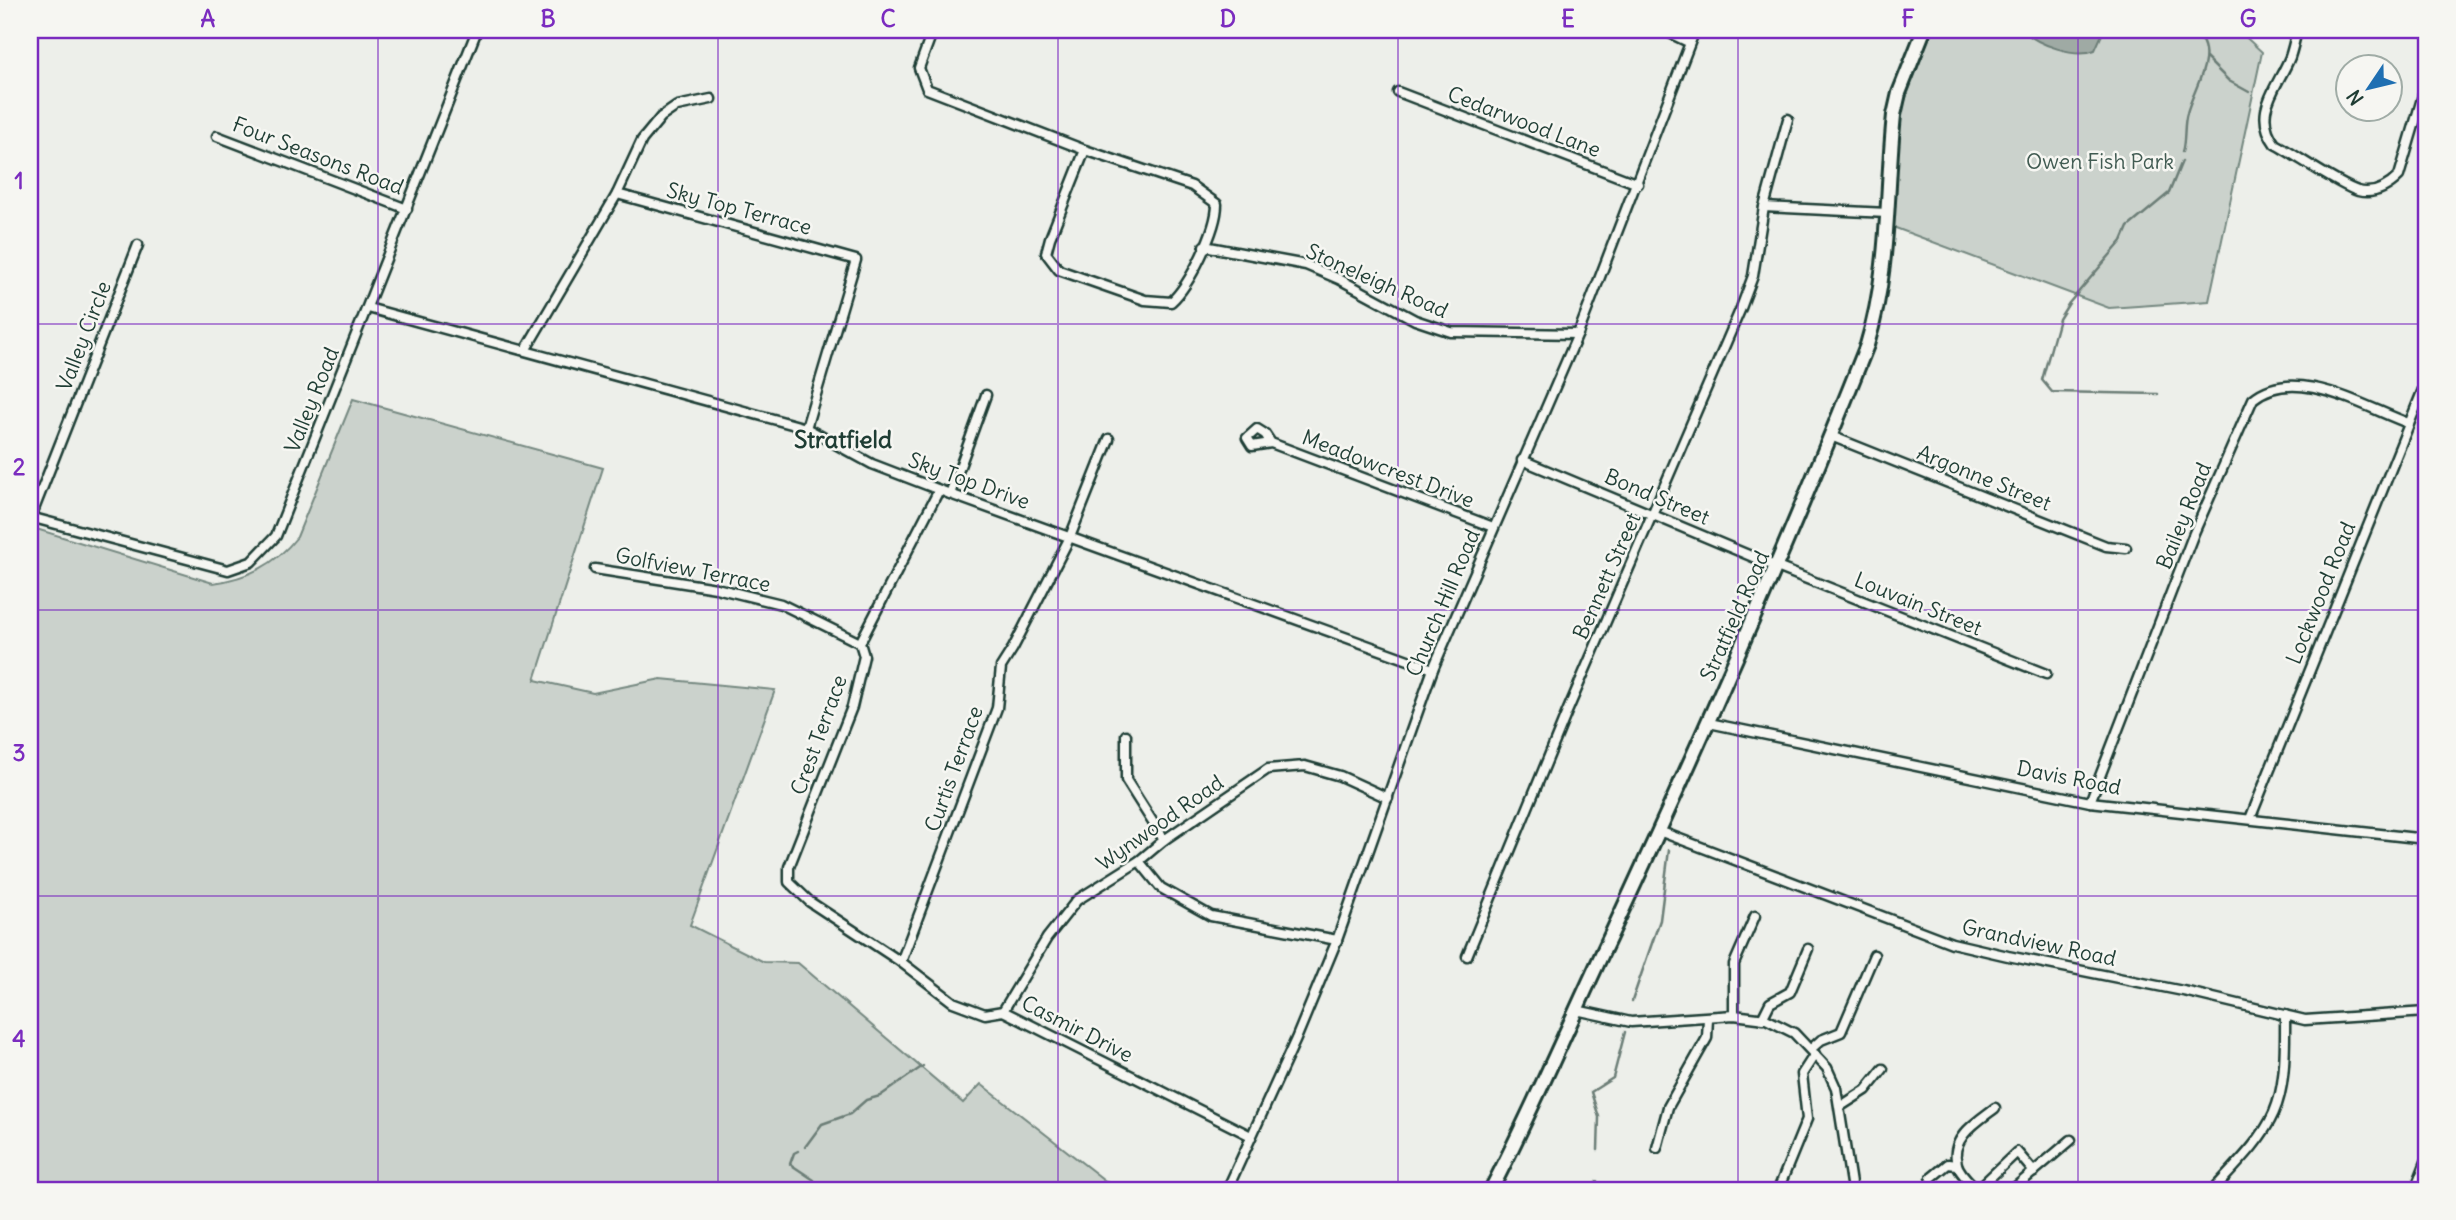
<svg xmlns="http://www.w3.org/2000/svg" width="2456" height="1220" font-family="Delius,sans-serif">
  <rect width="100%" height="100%" fill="#edefea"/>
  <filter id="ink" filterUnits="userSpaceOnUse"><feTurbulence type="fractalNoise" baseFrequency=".0143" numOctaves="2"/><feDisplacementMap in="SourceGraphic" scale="14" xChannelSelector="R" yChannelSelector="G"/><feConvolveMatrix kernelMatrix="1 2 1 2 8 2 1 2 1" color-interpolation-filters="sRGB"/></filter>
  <g filter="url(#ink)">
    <g fill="#cbd2cc" stroke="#758880" stroke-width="2">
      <path d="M1932,30H2238L2262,52L2209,301L2109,308L1893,227L1901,111Z"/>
      <path d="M353,399L603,468L535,680L593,693L661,679L775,690L690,925L764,962L798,963L963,1103L981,1084L1117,1190H30V527L213,583C248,578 275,565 297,537Z"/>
    </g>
    <path fill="#9faaa4" stroke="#6c7e77" stroke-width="2" d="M2023,30H2104L2095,50C2076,58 2037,45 2023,30Z"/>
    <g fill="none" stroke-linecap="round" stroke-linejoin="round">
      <g stroke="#6c7e77" stroke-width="2.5">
        <path d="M2206,58L2229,81L2249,92"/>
        <path d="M2182,152C2186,139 2183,126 2187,113C2194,86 2221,53 2193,30"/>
        <path d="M2158,394L2052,392L2042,380L2059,319L2069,303L2122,241L2128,227L2169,193L2182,161"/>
        <path d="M1632,1001L1660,920L1669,850"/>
        <path d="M805,1147L822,1124L850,1114L866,1100L880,1096L923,1066"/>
        <path d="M1598,1150L1599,1117L1591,1092L1613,1078L1625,1032"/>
        <path d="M798,1151L794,1153L790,1164L814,1180L816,1190"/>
        <path d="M1591,1190L1597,1181"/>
      </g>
      <g stroke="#1f3d34" stroke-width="13">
        <g id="street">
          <path d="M933,30L919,68L927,89L1085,150L1192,186L1217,204C1217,229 1190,285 1171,302L1145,300L1059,270L1046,253L1050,238L1085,150"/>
          <path d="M1663,30L1688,42"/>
          <path d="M2297,30C2295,39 2293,48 2290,57C2278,87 2251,112 2275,144C2294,154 2340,186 2358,191C2374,195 2388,187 2399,176L2426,85"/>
          <path d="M1398,92L1638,184"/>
          <path d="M217,136L407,209"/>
          <path d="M617,194L856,260L806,428"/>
          <path d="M1764,207L1887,213"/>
          <path d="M1204,246L1306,265L1339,279L1415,320L1451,332L1578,334"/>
          <path d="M368,308L806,428L872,464L950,494L1433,669"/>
          <path d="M526,349L617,194L642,140L661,117L677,106L711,99"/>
          <path d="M1831,436L2106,546L2126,548"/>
          <path d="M1271,443L1265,434L1257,429L1247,438L1252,446L1271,443L1493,527"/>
          <path d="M1522,460L1777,567L2046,674"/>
          <path d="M939,490L860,643L864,656L852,707L789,867V882L810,902L901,962L953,1002L985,1014L1003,1011L1251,1136"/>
          <path d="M950,494L986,395"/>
          <path d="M30,517L228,570L251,562L276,536L477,30"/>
          <path d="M31,517L138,245"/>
          <path d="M595,569L716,588L781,604L860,643"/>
          <path d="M1709,723L2090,802L2426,839"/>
          <path d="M1126,735V780L1164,840"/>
          <path d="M2090,802L2194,533L2253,399C2295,364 2364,407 2408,423"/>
          <path d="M2250,819L2426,382"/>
          <path d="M1659,831L1952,943L2008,956L2188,992L2305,1020L2426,1012"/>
          <path d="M1139,861L1161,888L1211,916L1337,940"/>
          <path d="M1467,956L1567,712L1741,308L1753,276L1764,207L1788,119"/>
          <path d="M901,962L997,708L1001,667L1013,648L1070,537L1109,439"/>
          <path d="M1576,1010L1631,1022L1734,1015L1766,1019L1794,1033L1827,1068L1836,1088L1852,1190"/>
          <path d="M1003,1011L1047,938L1077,900L1139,861L1164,840L1268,769L1305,766L1340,776L1388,798"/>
          <path d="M1734,1015V964L1755,916"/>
          <path d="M1762,1019L1770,1003L1790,992L1808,949"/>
          <path d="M1811,1049L1821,1040L1841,1032L1874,955"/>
          <path d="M1841,1106L1866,1090L1883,1069"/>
          <path d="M1995,1108C1978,1121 1949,1138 1957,1164C1959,1173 1971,1183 1977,1190L2017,1152L2034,1172"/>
          <path d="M1657,1148L1668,1107L1707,1038L1708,1018"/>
          <path d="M1931,1178L1948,1164L1957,1165"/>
          <path d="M1227,1190L1296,1039L1337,940L1433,669L1578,334L1695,30"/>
          <path d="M1778,1190L1807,1119L1802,1074L1815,1054"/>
          <path d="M2012,1190L2071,1140"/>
          <path d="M2213,1190C2278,1121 2286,1112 2285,1015"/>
          <path d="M2415,1190L2426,1162"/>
        </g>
      </g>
      <g stroke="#1f3d34" stroke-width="18">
        <path id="secondary" d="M1491,1190C1534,1107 1570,1021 1610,937C1701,741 1788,545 1867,345C1890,270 1886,193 1894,115L1899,93L1924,30"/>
      </g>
      <use href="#street" stroke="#f6f6f2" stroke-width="8"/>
      <use href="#secondary" stroke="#f6f6f2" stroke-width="12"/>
    </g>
  </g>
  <path fill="none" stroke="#7b2cbf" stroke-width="2" stroke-opacity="0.55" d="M378,30V1190M718,30V1190M1058,30V1190M1398,30V1190M1738,30V1190M2078,30V1190M30,324H2426M30,610H2426M30,896H2426"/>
  <g text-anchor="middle" stroke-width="5" stroke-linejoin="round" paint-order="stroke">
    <g font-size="21" fill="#1f3d34" stroke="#f6f6f2">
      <text transform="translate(1524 122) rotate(21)" y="7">Cedarwood Lane</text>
      <text transform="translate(318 156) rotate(21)" y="7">Four Seasons Road</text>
      <text transform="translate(739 209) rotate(15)" y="7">Sky Top Terrace</text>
      <text transform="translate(1377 281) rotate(24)" y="7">Stoneleigh Road</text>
      <text transform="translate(84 336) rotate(-69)" y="7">Valley Circle</text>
      <text transform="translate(312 400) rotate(-68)" y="7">Valley Road</text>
      <text transform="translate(1388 469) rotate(21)" y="7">Meadowcrest Drive</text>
      <text transform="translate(1984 478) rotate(22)" y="7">Argonne Street</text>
      <text transform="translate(969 481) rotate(20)" y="7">Sky Top Drive</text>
      <text transform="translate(1657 497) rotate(23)" y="7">Bond Street</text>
      <text transform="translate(2184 516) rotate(-68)" y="7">Bailey Road</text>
      <text transform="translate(693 570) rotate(11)" y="7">Golfview Terrace</text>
      <text transform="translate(1607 576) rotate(-66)" y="7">Bennett Street</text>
      <text transform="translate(2321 593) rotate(-68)" y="7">Lockwood Road</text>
      <text transform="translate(1443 603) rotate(-67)" y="7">Church Hill Road</text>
      <text transform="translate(1918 604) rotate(22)" y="7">Louvain Street</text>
      <text transform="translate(1735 616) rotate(-66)" y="7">Stratfield Road</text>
      <text transform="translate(819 735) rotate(-70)" y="7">Crest Terrace</text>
      <text transform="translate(954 769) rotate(-70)" y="7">Curtis Terrace</text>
      <text transform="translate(2069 778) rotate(11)" y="7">Davis Road</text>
      <text transform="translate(1160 823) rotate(-35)" y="7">Wynwood Road</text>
      <text transform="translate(2039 943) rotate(12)" y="7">Grandview Road</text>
      <text transform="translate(1077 1029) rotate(27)" y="7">Casmir Drive</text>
    </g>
    <g font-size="21" fill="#415b52" stroke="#f6f6f2">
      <text x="2100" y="169">Owen Fish Park</text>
    </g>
    <g font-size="24" font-weight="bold" fill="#1f3d34" stroke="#f6f6f2">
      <text x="843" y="448">Stratfield</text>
    </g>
  </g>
  <rect width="2456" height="1220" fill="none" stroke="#f6f6f2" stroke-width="77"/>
  <g transform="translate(2369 88) rotate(235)"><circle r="33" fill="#f6f6f2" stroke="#a0aca6" stroke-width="2"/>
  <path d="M0-5L12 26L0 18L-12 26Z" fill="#1f6fb2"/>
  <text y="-10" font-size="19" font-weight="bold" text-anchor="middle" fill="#1f3d34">N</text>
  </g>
  <rect x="38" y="38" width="2380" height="1144" fill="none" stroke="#7b2cbf" stroke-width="2.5"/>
  <g font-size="23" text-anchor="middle" font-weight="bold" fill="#7b2cbf">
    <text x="208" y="27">A</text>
    <text x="548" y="27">B</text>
    <text x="888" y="27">C</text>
    <text x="1228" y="27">D</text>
    <text x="1568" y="27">E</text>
    <text x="1908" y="27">F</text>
    <text x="2248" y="27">G</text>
    <text x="19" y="189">1</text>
    <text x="19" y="475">2</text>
    <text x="19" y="761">3</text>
    <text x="19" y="1047">4</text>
  </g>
</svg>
